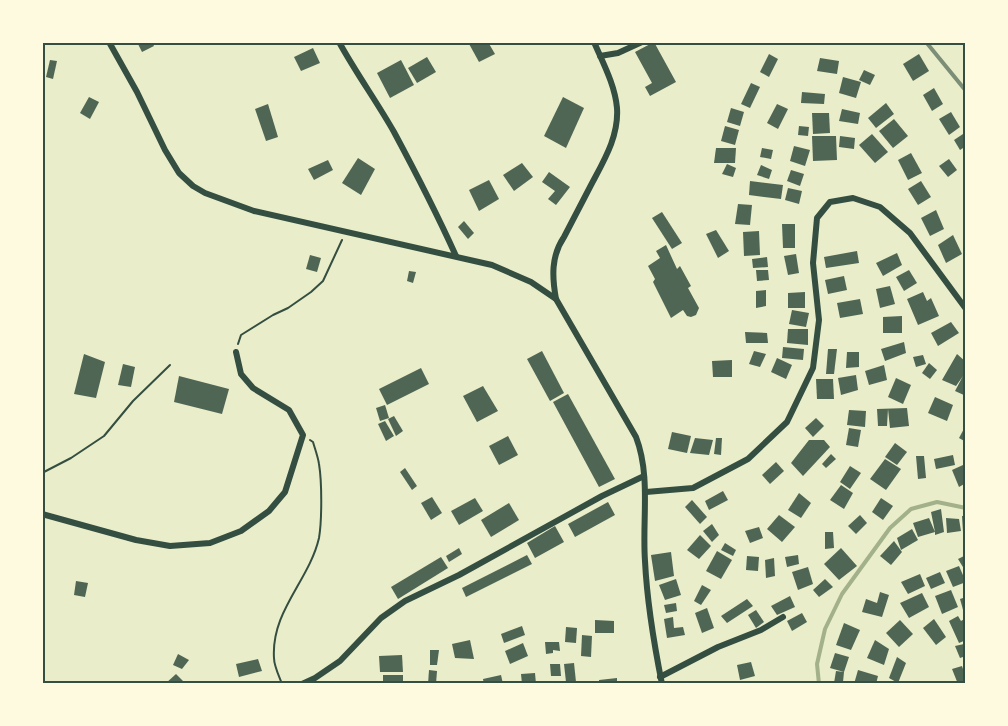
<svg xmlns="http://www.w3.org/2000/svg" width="1008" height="726" font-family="'Libre Baskerville',serif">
  <rect width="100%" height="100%" fill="#e9edc9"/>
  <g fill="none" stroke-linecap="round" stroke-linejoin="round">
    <path stroke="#a3b18a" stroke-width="4" d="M819,684L817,664L825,629L842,594L890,528L911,509L937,502L966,508"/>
  </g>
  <g fill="#4f6655">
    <path d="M137,42H152L154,46L142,52Z"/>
    <path d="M468,42H488L495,54L479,62Z"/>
    <path d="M654,42L676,82L650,96L645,87L652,83L635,52Z"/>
    <path d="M313,48L320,63L301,71L294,57Z"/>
    <path d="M769,54L778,59L769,77L760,72Z"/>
    <path d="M919,54L929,71L913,81L903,64Z"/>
    <path d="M427,57L436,72L417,83L408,68Z"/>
    <path d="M820,58L839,61L837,74L817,71Z"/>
    <path d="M50,60L57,61L53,79L46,77Z"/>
    <path d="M401,60L414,85L390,98L377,73Z"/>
    <path d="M864,70L875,75L870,85L859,80Z"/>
    <path d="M843,77L861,82L856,98L839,93Z"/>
    <path d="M751,83L760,87L750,108L741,104Z"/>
    <path d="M934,88L943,104L932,111L923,95Z"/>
    <path d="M802,92L825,94L824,104L801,103Z"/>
    <path d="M89,97L99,102L90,119L80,113Z"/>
    <path d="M563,97L584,108L566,148L544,136Z"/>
    <path d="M886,103L894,114L876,128L868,118Z"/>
    <path d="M268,104L278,137L266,141L255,109Z"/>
    <path d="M777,104L788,109L778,129L767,123Z"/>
    <path d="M731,108L744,112L740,126L727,122Z"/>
    <path d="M842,109L860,113L858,124L839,121Z"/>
    <path d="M951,112L960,127L949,135L939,119Z"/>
    <path d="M812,113H829L830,133L813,134Z"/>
    <path d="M894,119L908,136L893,148L879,131Z"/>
    <path d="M725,126L739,130L735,145L721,141Z"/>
    <path d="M799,126L809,127L808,136L798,135Z"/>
    <path d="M872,134L888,152L875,163L859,145Z"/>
    <path d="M963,134L966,141V146L960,150L954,140Z"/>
    <path d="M812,136H836L837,160L813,161Z"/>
    <path d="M840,136L855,138L854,149L839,147Z"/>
    <path d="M794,146L810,150L805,166L790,161Z"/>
    <path d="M716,148H736L735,163H714Z"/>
    <path d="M762,148L773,150L771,159L760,157Z"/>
    <path d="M911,153L922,173L908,180L898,160Z"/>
    <path d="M358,158L375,169L361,195L342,183Z"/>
    <path d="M949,159L957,170L948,177L939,166Z"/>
    <path d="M328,160L333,170L314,180L308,169Z"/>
    <path d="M522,163L533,177L514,191L503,175Z"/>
    <path d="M727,164L736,168L733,177L722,174Z"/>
    <path d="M761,165L772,170L769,179L757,175Z"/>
    <path d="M791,170L804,174L800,186L787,181Z"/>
    <path d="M549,172L570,187L556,205L548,199L555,191L542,182Z"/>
    <path d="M489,180L499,199L479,211L469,190Z"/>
    <path d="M750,181L783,185L781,199L749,195Z"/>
    <path d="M921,181L931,197L918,205L908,189Z"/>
    <path d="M788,188L802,191L799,204L785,200Z"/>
    <path d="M738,204L752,205L750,225L735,224Z"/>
    <path d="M936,210L944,229L930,236L921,218Z"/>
    <path d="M662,212L682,243L672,249L652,218Z"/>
    <path d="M464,221L474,233L468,239L458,227Z"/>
    <path d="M782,224H795V248H783Z"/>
    <path d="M716,230L729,251L718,258L706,234Z"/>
    <path d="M759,231L760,255L744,256L743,232Z"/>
    <path d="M953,235L962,254L946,263L938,245Z"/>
    <path d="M666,245L677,269L680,266L691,286L688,288L699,308L696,315L691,317L687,316L683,310L671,318L653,282L655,279L648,266L660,258L656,251Z"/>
    <path d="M857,251L859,263L826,268L824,257Z"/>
    <path d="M897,253L902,265L883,276L876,263Z"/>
    <path d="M796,254L799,273L788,275L784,256Z"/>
    <path d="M310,255L321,258L317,272L306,269Z"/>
    <path d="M767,257L768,267L753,268L752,259Z"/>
    <path d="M756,270H768L769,280L757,281Z"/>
    <path d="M909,270L917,283L904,291L896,277Z"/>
    <path d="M409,271L416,272L413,283L407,281Z"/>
    <path d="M844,276L847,290L828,294L825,280Z"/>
    <path d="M890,286L895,304L880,308L876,289Z"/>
    <path d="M766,290V306L756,308V291Z"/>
    <path d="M805,292V308H788V293Z"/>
    <path d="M923,292L927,301L931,298L939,316L918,325L907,299Z"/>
    <path d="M860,299L863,314L840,318L837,303Z"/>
    <path d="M792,310L809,313L806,327L789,324Z"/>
    <path d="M902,316V333H883V317Z"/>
    <path d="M951,322L959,333L938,346L931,333Z"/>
    <path d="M788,329H808V345L787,343Z"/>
    <path d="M745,332L767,333L768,343H746Z"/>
    <path d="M904,342L906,353L885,361L881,349Z"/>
    <path d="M783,347L804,349L803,360L782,358Z"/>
    <path d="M828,349H837L834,374H826Z"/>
    <path d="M542,351L564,393L550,401L527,359Z"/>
    <path d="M754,351L766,354L760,367L749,364Z"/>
    <path d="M847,352H859V367L846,368Z"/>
    <path d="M84,354L105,362L96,398L74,394Z"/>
    <path d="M957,354L966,362V396L955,391L963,376L956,386L942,380Z"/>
    <path d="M923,355L926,364L916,367L913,357Z"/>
    <path d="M777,358L792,365L786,379L771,372Z"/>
    <path d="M732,360V377H713L712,361Z"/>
    <path d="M929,363L937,370L930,379L922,373Z"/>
    <path d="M123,364L135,367L131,387L118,385Z"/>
    <path d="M884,365L887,380L869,385L865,371Z"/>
    <path d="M421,368L429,384L387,405L379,389Z"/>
    <path d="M856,375L858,390L841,395L838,378Z"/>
    <path d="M179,376L229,389L222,414L174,402Z"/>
    <path d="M896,378L911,385L903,404L888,397Z"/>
    <path d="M816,379H833L834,399H817Z"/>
    <path d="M483,386L498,411L477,422L463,396Z"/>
    <path d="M568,394L615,479L599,487L553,402Z"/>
    <path d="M935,397L953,405L947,421L928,413Z"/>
    <path d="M385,405L389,418L380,421L376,408Z"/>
    <path d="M907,408L909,426L890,428L888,409L887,426H878L877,409Z"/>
    <path d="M849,410L866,411L865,427L847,425Z"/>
    <path d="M394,416L403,431L396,436L388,419Z"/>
    <path d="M816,418L824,426L813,437L805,428Z"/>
    <path d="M385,421L394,436L386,441L378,424Z"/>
    <path d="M966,425V442L959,438Z"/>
    <path d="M849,428L861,430L858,447L846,445Z"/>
    <path d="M672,432L691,436L687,453L668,449Z"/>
    <path d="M508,436L518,455L499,465L489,446Z"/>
    <path d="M695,438L713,440L709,455L690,453Z"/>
    <path d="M716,438H722L721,455L714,454Z"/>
    <path d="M809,440H824L830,447L803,476L791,463Z"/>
    <path d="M895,443L907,452L897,465L885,457Z"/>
    <path d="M831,454L836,459L826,468L822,464Z"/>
    <path d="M953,455L955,465L936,469L934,459Z"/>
    <path d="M916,456H924L926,478L918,479Z"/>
    <path d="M885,459L901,469L886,490L870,479Z"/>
    <path d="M776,462L784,471L770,484L762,475Z"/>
    <path d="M963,465L966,471V483L959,487L952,470Z"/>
    <path d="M850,466L861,473L850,489L840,482Z"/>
    <path d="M405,468L417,486L412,490L400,472Z"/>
    <path d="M841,485L853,493L844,509L830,500Z"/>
    <path d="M723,491L728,500L709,510L705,501Z"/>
    <path d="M799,493L811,503L801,518L788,510Z"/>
    <path d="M432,497L442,513L431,520L421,503Z"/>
    <path d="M475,498L483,511L459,525L451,511Z"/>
    <path d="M881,498L893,506L883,520L872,512Z"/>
    <path d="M692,500L707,517L700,524L685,507Z"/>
    <path d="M608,502L615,515L575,537L568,524Z"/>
    <path d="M509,503L519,520L491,537L481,520Z"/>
    <path d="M941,509L944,532L935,535V532L918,537L913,523L929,518L935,532L931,512Z"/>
    <path d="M779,515L795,527L782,542L767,529Z"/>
    <path d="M860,515L867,523L856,534L848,526Z"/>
    <path d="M962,516H966V532H963Z"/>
    <path d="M946,518L959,519L961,531L947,533Z"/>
    <path d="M712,524L719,535L712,542L703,531Z"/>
    <path d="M555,526L564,542L535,558L527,543Z"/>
    <path d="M759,527L763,538L750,543L745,531Z"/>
    <path d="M912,529L918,540L901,550L897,538Z"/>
    <path d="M825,532H833L834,548L825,549Z"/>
    <path d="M700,535L711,546L699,559L687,550Z"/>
    <path d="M894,541L902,552L891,565L880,556Z"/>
    <path d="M725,543L736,550L733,556L721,550Z"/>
    <path d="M459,548L462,554L449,562L446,556Z"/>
    <path d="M841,548L857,566L839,580L824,564Z"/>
    <path d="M717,551L732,560L721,579L706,571Z"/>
    <path d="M671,552L674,576L655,581L651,555Z"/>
    <path d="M527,555L532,564L466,597L462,588Z"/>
    <path d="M798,555L799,564L787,567L785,557Z"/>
    <path d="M966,555V572L958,559Z"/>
    <path d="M747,556L759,557L758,571L746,570Z"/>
    <path d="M441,557L448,568L398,599L391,587Z"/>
    <path d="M774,558L775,576L766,578L765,560Z"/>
    <path d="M959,566L966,582L953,587L946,571Z"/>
    <path d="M808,567L813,584L798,590L792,572Z"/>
    <path d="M940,572L945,583L931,589L926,578Z"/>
    <path d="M920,574L925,586L908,594L901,582Z"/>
    <path d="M676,579L681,595L665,600L659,585Z"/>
    <path d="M825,579L833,587L819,597L813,590Z"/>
    <path d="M76,581L88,583L85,597L74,595Z"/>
    <path d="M702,585L711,590L701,605L694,601Z"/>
    <path d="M951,590L958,607L942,614L935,596Z"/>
    <path d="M880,592L889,595L882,617L862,612L866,599L877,603Z"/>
    <path d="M922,593L929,607L909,618L900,603Z"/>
    <path d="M790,596L795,607L777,615L771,606Z"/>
    <path d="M966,597V617H965L960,599Z"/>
    <path d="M747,599L753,606L727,623L721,616Z"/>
    <path d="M676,603L677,611L666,613L664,605Z"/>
    <path d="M707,608L714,628L702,633L695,613Z"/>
    <path d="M756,610L764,622L756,628L748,615Z"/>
    <path d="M802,613L807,622L792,631L787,621Z"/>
    <path d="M958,616L961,621L966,618V640L959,643L949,621Z"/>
    <path d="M673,617L674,628L683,627L685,635L667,638L664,619Z"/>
    <path d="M934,619L946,637L936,645L923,628Z"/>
    <path d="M595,620L614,621V633H595Z"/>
    <path d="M900,620L913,634L899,647L886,633Z"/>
    <path d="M844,623L860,630L851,650L836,645Z"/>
    <path d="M522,626L525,635L504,643L501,634Z"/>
    <path d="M566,627L577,628L576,643L565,642Z"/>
    <path d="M582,635L592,636L591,657L581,656Z"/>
    <path d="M470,640L474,659L455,658L452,644Z"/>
    <path d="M875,640L889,649L884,665L867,658Z"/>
    <path d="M545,642H559L560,651L553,650V653L546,654Z"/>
    <path d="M523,643L528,656L510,664L505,651Z"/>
    <path d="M964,644L966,648V656L960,658L955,646Z"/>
    <path d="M430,650H439L437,665H430Z"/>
    <path d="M835,653L849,657L844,672L843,682L834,683L836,671L844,672L830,668Z"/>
    <path d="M178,654L189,660L182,669L173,665Z"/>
    <path d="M402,655L403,672H380L379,656Z"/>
    <path d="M897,657L906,663L898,683L889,678Z"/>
    <path d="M258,659L262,671L239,677L236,664Z"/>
    <path d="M751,662L755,676L740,680L737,665Z"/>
    <path d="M574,663L576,682H566L564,664Z"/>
    <path d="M550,664H560L561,676H551Z"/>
    <path d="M962,666L963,669L966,668V683L958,684L952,669Z"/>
    <path d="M429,670L437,671L436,684H428Z"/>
    <path d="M858,670L878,676L876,684H854Z"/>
    <path d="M535,673L536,684H522L521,674Z"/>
    <path d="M176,674L183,681L181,684H165Z"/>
    <rect x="383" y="675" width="20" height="9"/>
    <path d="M501,675L503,684H484L483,679Z"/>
    <path d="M617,678V684H599V680Z"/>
  </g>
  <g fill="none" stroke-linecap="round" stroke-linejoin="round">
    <g stroke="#344e41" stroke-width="2">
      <path d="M238,344L241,335L273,315L288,308L311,292L323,281L342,240"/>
      <path d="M42,473L71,458L104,436L133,401L170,365"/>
      <path d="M282,684C279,676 274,666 274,658C271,611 309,581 319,538C322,520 322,482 319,464C318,457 315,449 313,442L310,440"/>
    </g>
    <g stroke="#344e41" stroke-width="6">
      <path d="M109,42L137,92L165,150L179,173L193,186L205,193L254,211L492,265L531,282L556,299"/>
      <path d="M339,42C356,73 377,102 394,132C416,173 437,214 456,256"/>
      <path d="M594,42C603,63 615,85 617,108C619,137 603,162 590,187C581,204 573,220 564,237C551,256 552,277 556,299L636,437C651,476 642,520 645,561C647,602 654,644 662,684"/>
      <path d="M600,56L618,53L642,42"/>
      <path d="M646,492L693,488L748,459L787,422L813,368L819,320L813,263L817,218L830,202L853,198L880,207L910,233L966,309"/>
      <path d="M42,514L136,540L170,546L210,543L241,531L269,511L285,492L303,435L289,410L253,388L241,374L236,352"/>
      <path d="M660,677L718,647L761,630L783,617"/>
      <path d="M302,684L315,678L340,661L381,618L405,601L459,575L602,496L644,476"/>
    </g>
    <path stroke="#7c8e77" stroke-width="4" d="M926,42L966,91"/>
  </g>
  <rect width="1008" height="726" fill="none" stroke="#fefae0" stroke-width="87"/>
  <rect x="44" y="44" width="920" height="638" fill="none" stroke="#344e41" stroke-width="2"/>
</svg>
